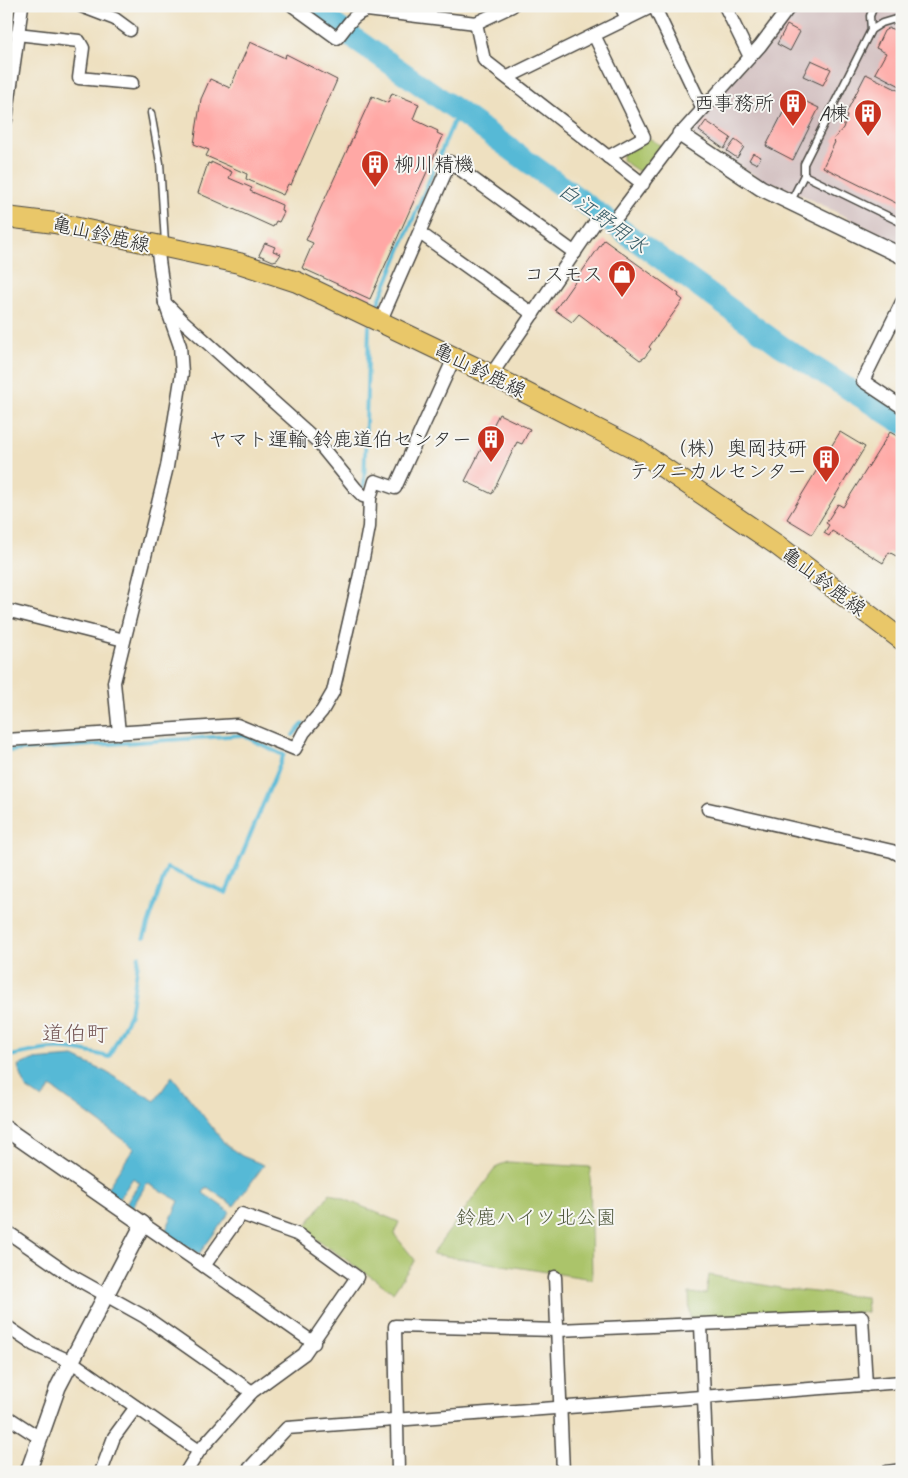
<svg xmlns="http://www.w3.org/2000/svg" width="908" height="1478" font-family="Caveat,'Klee One',sans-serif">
  <rect width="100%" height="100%" fill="#f6f6f2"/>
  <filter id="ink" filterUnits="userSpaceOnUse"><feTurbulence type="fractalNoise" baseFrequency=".02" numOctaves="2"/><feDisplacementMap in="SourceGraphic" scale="10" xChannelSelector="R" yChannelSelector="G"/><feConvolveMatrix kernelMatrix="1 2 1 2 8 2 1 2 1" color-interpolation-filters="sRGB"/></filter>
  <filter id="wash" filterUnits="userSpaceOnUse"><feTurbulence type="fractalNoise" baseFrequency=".0096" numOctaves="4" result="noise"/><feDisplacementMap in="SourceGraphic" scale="20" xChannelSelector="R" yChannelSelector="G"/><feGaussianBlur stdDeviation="1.12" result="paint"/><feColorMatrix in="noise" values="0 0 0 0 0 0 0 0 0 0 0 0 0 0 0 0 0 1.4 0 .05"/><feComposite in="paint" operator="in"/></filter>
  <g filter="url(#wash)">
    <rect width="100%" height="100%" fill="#eee0c0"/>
    <path fill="#d2bfc0" d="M795,6H902V245L804,196L774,183L767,184L694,134V127Z"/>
    <g fill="#abc46a" stroke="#6b784a">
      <path d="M649,138L665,148L649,170L638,171L622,160L623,152Z"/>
      <path d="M508,1162L590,1167L592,1279L432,1254L497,1166Z"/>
      <path d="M330,1193L399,1222L394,1234L415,1260L393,1292L303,1230Z"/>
      <path d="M709,1275L785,1289L866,1297L867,1312L690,1319L689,1293L706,1294Z"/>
    </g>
    <path fill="#57b9d6" stroke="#417280" d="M74,1057L106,1072L155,1101L172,1076L226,1145L242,1156L264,1165L234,1206L207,1187L203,1193L230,1212L199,1254L165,1232L179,1201L147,1183L132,1208L126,1203L140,1183L133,1178L119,1199L106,1190L134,1148L51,1087L42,1099L26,1088L18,1066L32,1060Z"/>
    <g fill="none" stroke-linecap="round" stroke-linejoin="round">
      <g stroke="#57b9d6" stroke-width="4">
        <path d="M376,308L458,111"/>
        <path d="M364,487L369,326"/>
        <path d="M293,735L303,724"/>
        <path d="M6,751L242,735L283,755"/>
        <path d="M144,937L167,868L226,893L284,754"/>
        <path d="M6,1057C51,1047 64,1045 109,1057L130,1014L139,956"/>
      </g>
      <path stroke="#57b9d6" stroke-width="22" d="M308,6L458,111L781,346L902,423"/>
    </g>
    <g id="blocks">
      <g fill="#ffa8a5">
        <path d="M787,25L800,32L790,51L777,44Z"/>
        <path d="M889,28L902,32V87L875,73L886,53L876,48L884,31Z"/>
        <path d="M250,42L285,58L286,54L337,80L291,185L288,184L283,195L246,179L247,174L206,156L209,150L194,144L201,99L210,79L230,88Z"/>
        <path d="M811,60L831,69L823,85L803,76Z"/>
        <path d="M866,74L902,92V206L823,167L835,142L833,140L843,128L847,116L845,115Z"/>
        <path d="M392,93L419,104L413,119L438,131L437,133L443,136L370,299L302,268L313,243L306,240L372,96L388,103Z"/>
        <path d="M792,95L819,108L793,160L766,146Z"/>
        <path d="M706,121L731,138L724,149L699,131Z"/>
        <path d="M735,140L744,147L737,158L727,151Z"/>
        <path d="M753,153L761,157L757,164L749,160Z"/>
        <path d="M211,162L232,172L229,178L252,188L250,191L282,205L281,210L284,212L279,222L276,221L273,227L198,193L208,163L211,164Z"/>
        <path d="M604,240L679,294L678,296L683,300L649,347L651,349L644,358L640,360L579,314L572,322L555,310Z"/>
        <path d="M265,243L275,247L273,251L281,254L277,260L273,261L259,255Z"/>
        <path d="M499,414L530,429L522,444L517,442L492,494L465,481Z"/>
        <path d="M840,432L865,447L812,534L787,519Z"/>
        <path d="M890,432L902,439V548L896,556L889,552L883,563L832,531L829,536L824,533L829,525L826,523L838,504L843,507Z"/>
      </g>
    </g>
  </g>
  <g filter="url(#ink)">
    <use href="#blocks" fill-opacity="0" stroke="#484641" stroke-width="1"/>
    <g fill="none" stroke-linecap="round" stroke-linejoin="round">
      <g stroke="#484641" stroke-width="9">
        <g id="service">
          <path d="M871,30L870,16L874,6"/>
          <path d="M151,113L160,163L165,243"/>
          <path d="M804,175L902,223"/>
          <path d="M791,201L804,175V164L871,30L882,23L902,17"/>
        </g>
      </g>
      <g stroke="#484641" stroke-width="15">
        <g id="minor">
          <path d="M81,6L115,19L130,30"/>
          <path d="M293,6L337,38C347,27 352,14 367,10L476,23"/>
          <path d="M512,6L476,23L484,60L643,184"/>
          <path d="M621,6L627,19"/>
          <path d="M654,6L703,109"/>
          <path d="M725,6L750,57"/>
          <path d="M17,34L79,41L83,48L79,78L132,83"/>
          <path d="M594,35L644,137L608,157"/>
          <path d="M508,77L653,6"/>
          <path d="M6,120L22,6"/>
          <path d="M616,218L675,140L760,46L790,6"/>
          <path d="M420,233L533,314"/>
          <path d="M157,246L165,303L183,321L316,440L356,489L363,496L370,498"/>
          <path d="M902,302L863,381L902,407"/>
          <path d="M380,322L450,162L575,253"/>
          <path d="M491,375L594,224"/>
          <path d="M6,610L124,640"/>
          <path d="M119,733L114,682L167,467L182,373L180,346L165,303"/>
          <path d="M6,740L237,725L295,749L304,732L322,711L333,692L360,574L369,527L370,498L375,481L395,488L454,358"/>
          <path d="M708,809L892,851L902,856"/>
          <path d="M143,1224L204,1266L241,1214L299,1235L357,1277L304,1354L252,1392L199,1451L186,1472"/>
          <path d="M6,1231L68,1274L145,1317L252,1392"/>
          <path d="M204,1266L314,1343"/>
          <path d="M555,1277L563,1472"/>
          <path d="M701,1325L707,1472"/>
          <path d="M6,1326L34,1345L72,1362L199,1451"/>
          <path d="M6,1416L40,1438"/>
          <path d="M101,1472L114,1437L136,1407"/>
          <path d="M246,1472L287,1428L902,1382"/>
          <path d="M398,1472L395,1326L558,1330L862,1317L866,1385"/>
          <path d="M887,1472L902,1470"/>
        </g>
      </g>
      <g stroke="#484641" stroke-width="18">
        <g id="tertiary">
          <path d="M680,134L761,188L902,256"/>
          <path d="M6,1129L143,1224L58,1387L28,1472"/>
        </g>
      </g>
      <g stroke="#484641" stroke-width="22">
        <path id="primary" d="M6,217L55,223L239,263L297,282L491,375L636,449L777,545L902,640"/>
      </g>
      <use href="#service" stroke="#fff" stroke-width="6"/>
      <use href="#minor" stroke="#fff" stroke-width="12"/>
      <use href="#tertiary" stroke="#fff" stroke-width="15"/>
      <use href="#primary" stroke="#e9c769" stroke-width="20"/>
    </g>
  </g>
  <defs>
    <g id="building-pin" transform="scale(1.4375)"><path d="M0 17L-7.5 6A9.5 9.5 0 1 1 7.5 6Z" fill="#c8321e" stroke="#f6f6f2"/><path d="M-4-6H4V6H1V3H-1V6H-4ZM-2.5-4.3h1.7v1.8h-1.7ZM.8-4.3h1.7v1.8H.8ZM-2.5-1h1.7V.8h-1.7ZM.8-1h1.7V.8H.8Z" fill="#fff"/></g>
    <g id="shop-pin" transform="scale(1.4375)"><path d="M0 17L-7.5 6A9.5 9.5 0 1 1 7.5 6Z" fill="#c8321e" stroke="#f6f6f2"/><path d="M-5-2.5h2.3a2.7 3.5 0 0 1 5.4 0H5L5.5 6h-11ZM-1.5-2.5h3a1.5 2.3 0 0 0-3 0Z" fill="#fff"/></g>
  </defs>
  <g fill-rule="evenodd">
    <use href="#building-pin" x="793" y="103"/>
    <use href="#building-pin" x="868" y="113"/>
    <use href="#building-pin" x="375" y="164"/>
    <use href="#shop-pin" x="622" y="274"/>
    <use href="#building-pin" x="491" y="439"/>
    <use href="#building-pin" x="826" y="459"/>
  </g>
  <g text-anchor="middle" stroke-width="4" stroke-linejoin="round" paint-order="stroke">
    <g font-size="20" fill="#2b2b2b" stroke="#f6f6f2" text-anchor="end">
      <text x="774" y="110">西事務所</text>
      <text x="849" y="120">A棟</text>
      <text x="394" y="171" text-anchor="start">柳川精機</text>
      <text x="603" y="281">コスモス</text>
      <text x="472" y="446">ヤマト運輸 鈴鹿道伯センター</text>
      <text x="807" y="455">（株）奥岡技研<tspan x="807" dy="23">テクニカルセンター</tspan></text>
    </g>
    <g font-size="20" fill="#2b2b2b" stroke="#f6f6f2">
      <text transform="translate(101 234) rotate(13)" y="7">亀山鈴鹿線</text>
      <text transform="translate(480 370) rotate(26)" y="7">亀山鈴鹿線</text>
      <text transform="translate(824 581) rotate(37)" y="7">亀山鈴鹿線</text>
    </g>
    <g font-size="20" fill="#51593e" stroke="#f6f6f2">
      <text x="536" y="1224">鈴鹿ハイツ北公園</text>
    </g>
    <g font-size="21" font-style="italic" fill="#3a5d67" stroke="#f6f6f2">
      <text transform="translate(603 218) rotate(36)" y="7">白江野用水</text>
    </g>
    <g font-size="22" fill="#755756" stroke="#f6f6f2">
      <text x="75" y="1041">道伯町</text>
    </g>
  </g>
  <rect width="908" height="1478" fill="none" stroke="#f6f6f2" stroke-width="25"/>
</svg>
